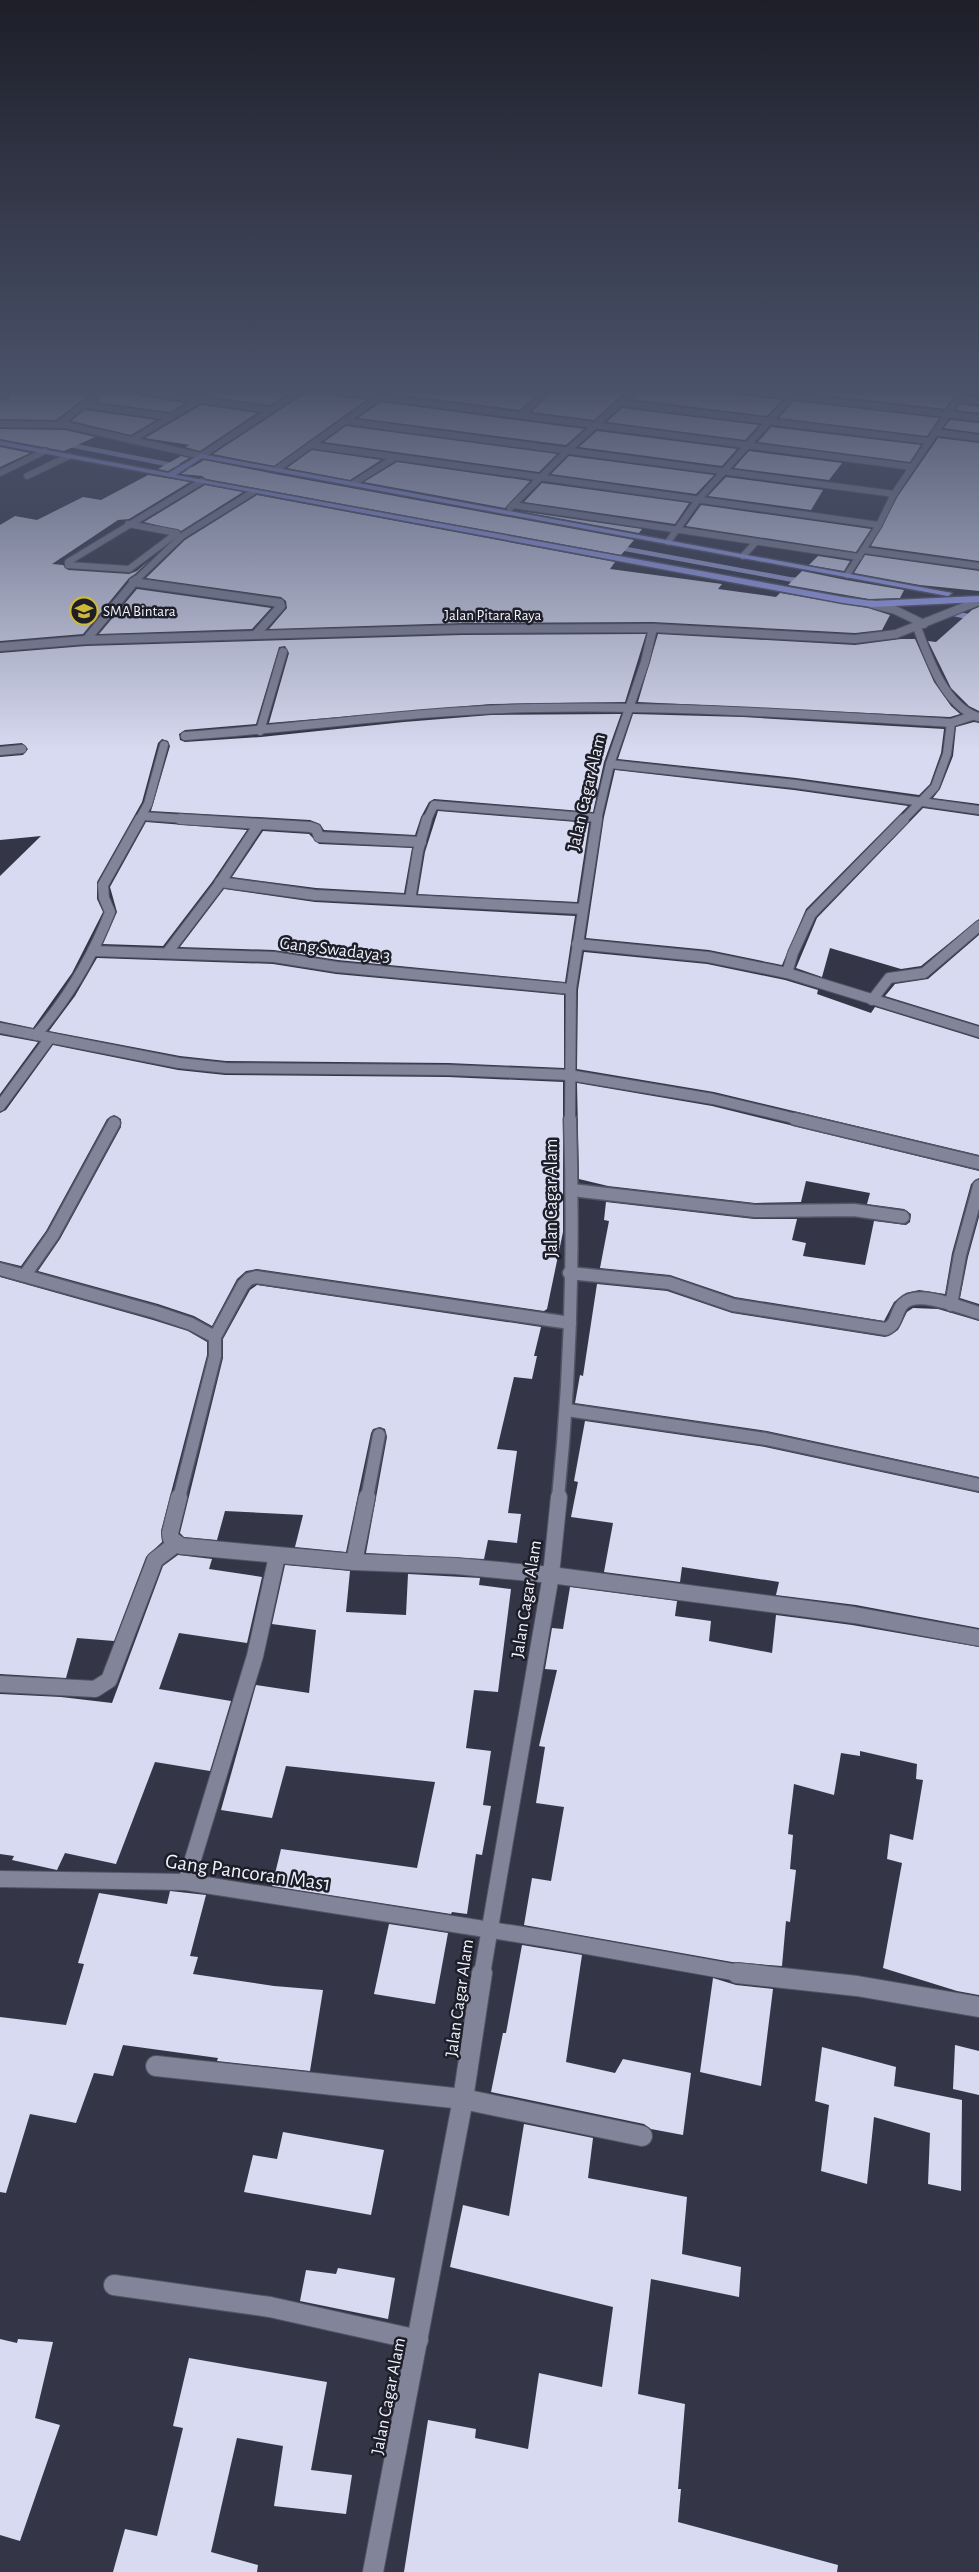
<svg xmlns="http://www.w3.org/2000/svg" width="979" height="2572" font-family="'Alegreya Sans',sans-serif">
  <rect width="100%" height="100%" fill="#343648"/>
  <g fill="none" stroke-linecap="round" stroke-linejoin="round">
    <g stroke="#9fa4d8" stroke-width="4.5">
      <path d="M65,444L202,471"/>
      <path d="M615,547L799,581"/>
    </g>
    <g stroke="#9fa4d8" stroke-width="5.5">
      <path d="M793,580L804,582"/>
      <path d="M952,613L979,619"/>
    </g>
  </g>
  <g fill="#d7daf1">
    <path d="M9,391H94L56,420L0,419V401L10,398Z"/>
    <path d="M107,391H136L140,396L185,403L170,412L96,402Z"/>
    <path d="M219,391H291L270,405L214,397Z"/>
    <path d="M305,391H330L334,396L366,400L274,466L213,454L303,395Z"/>
    <path d="M373,391H540L520,410Z"/>
    <path d="M552,391H626L594,420L532,412Z"/>
    <path d="M638,391H710L782,400L767,416L631,399Z"/>
    <path d="M792,391H957L945,409Z"/>
    <path d="M794,401L939,418L927,436L779,418Z"/>
    <path d="M381,402L584,429L566,445L358,418Z"/>
    <path d="M960,404L979,407V413L956,410Z"/>
    <path d="M201,405L257,413L200,451L185,447L190,445L145,438Z"/>
    <path d="M622,408L759,425L745,440L607,422Z"/>
    <path d="M85,410L156,420L131,435L71,421Z"/>
    <path d="M950,420L979,423V433L944,428Z"/>
    <path d="M346,426L557,454L539,472L324,442Z"/>
    <path d="M771,427L921,445L910,462L758,442Z"/>
    <path d="M0,429L65,430L95,437L64,451L0,439Z"/>
    <path d="M597,431L737,449L722,466L579,447Z"/>
    <path d="M938,438L979,443V561L871,546L898,496Z"/>
    <path d="M0,447L30,453L0,467Z"/>
    <path d="M312,450L381,460L350,480L287,468Z"/>
    <path d="M749,451L842,463L829,480L734,468Z"/>
    <path d="M181,456L189,458L168,471L158,469Z"/>
    <path d="M569,456L714,475L696,494L551,474Z"/>
    <path d="M204,460L275,474L634,540L621,555L206,479L202,476L181,474Z"/>
    <path d="M397,462L530,481L505,508L364,482Z"/>
    <path d="M148,475L190,482L129,519L118,520L52,564L63,565L68,570L129,574L137,571L151,559L135,574L129,578L83,634L0,641V525L15,516L37,520L83,497L101,500Z"/>
    <path d="M726,477L823,490L811,510L708,496Z"/>
    <path d="M542,483L689,503L675,524L524,502Z"/>
    <path d="M205,485L243,492L181,531L144,522Z"/>
    <path d="M257,495L615,562L610,569L722,584L718,589L776,597L780,593L868,608L890,615L882,630L855,633L653,622L463,623L269,629L287,608L286,601L281,597L146,578L185,540Z"/>
    <path d="M701,505L871,529L856,552L686,526Z"/>
    <path d="M519,511L642,529L639,533Z"/>
    <path d="M865,555L979,571V591L920,585L854,573Z"/>
    <path d="M818,556L850,561L844,571L809,565Z"/>
    <path d="M802,571L846,580L904,590L900,598L869,599L788,585Z"/>
    <path d="M137,589L271,608L252,629L99,634Z"/>
    <path d="M979,607V711L969,706L951,688L928,641L936,642L972,610Z"/>
    <path d="M646,634L625,702L491,704L269,723L289,653L285,646L279,647L256,724L185,730L179,734L180,740L185,742L261,737L404,722L491,715L621,714L604,762L593,812L434,799L429,802L421,817L415,835L324,830L320,824L310,820L151,811L170,746L168,741L162,739L158,743L142,802L97,882V899L103,912L72,973L33,1028L0,1021V876L41,836L0,840V757L23,755L28,749L22,743L0,745V653L86,646L463,635Z"/>
    <path d="M658,634L855,645L901,639H915L934,682L951,706L960,714L950,717L638,702Z"/>
    <path d="M633,714L743,717L944,729L941,753L930,784L919,795L796,778L618,759Z"/>
    <path d="M974,722L979,723V804L933,798L940,789L953,756L956,727Z"/>
    <path d="M615,770L794,790L908,806L806,909L782,965L709,950L586,938L604,817Z"/>
    <path d="M923,808L979,816V919L921,966L901,969L830,948L822,977L796,968L817,918Z"/>
    <path d="M438,811L589,823L577,902L418,894L425,852Z"/>
    <path d="M146,822L247,830L212,882L163,946L103,944L117,912L110,887Z"/>
    <path d="M263,831L309,834L319,844L412,848L404,893L316,888L232,877Z"/>
    <path d="M224,889L315,902L575,916L565,982L338,960L274,950L180,947Z"/>
    <path d="M979,935V1025L885,996L895,984L928,979Z"/>
    <path d="M584,952L707,964L785,980L818,990L817,994L871,1013L875,1007L979,1039V1155L714,1092L577,1069L578,990Z"/>
    <path d="M97,958L273,964L336,974L564,995V1068L448,1063L226,1061L180,1056L49,1031L75,996Z"/>
    <path d="M0,1035L38,1042L0,1094Z"/>
    <path d="M53,1045L178,1070L225,1075L448,1077L563,1082V1232L547,1309L544,1311L257,1269L246,1271L237,1279L212,1326L194,1316L158,1304L38,1271L60,1239L121,1127V1119L114,1115L107,1119L46,1231L21,1266L0,1261V1113L6,1110Z"/>
    <path d="M577,1083L712,1106L979,1171V1178L971,1184L952,1253L945,1294L919,1290L906,1293L894,1302L884,1321L735,1297L670,1275L600,1268L609,1221L604,1220L606,1202L754,1219H797L792,1240L806,1243L803,1256L865,1265L874,1221L906,1225L910,1222L911,1214L904,1209L867,1204L870,1193L806,1181L801,1202L755,1203L608,1186L579,1179Z"/>
    <path d="M979,1217V1304L960,1298L968,1257Z"/>
    <path d="M0,1277L153,1320L188,1331L207,1342V1355L161,1531L162,1542L146,1557L114,1641L77,1638L66,1678L0,1674Z"/>
    <path d="M597,1284L667,1291L732,1313L885,1337L898,1330L907,1312L913,1308L938,1309L979,1321V1477L767,1431L575,1403L580,1375L583,1376Z"/>
    <path d="M257,1285L541,1327L534,1356H537L532,1379L514,1377L497,1449L517,1451L508,1513L521,1514L517,1543L488,1540L484,1559L366,1553L387,1437L385,1429L380,1427L373,1429L371,1433L346,1552L295,1547L303,1515L225,1511L217,1540L184,1537L180,1533L223,1358V1339L250,1290Z"/>
    <path d="M585,1421L765,1447L979,1493V1628L856,1605L776,1595L779,1582L682,1567L680,1582L604,1572L613,1523L571,1517L578,1482L574,1481Z"/>
    <path d="M178,1555L212,1559L209,1569L262,1577L247,1643L179,1633L159,1689L231,1701L210,1771L155,1762L116,1864L65,1853L57,1870L12,1860L14,1856L0,1854V1694L61,1697L112,1703L163,1566Z"/>
    <path d="M285,1565L350,1571L346,1612L406,1615L408,1574L480,1578L479,1585L511,1589L498,1692L474,1690L466,1748L491,1751L483,1805L491,1806L482,1855L476,1854L467,1914L452,1912L451,1914L272,1886L281,1849L417,1868L435,1782L286,1766L272,1818L221,1810L256,1685L309,1693L316,1630L272,1624Z"/>
    <path d="M570,1587L677,1601L675,1616L711,1621L709,1641L772,1653L776,1615L852,1625L979,1647V1995L957,1991L883,1968L902,1863L887,1859L890,1834L913,1840L923,1780L916,1779L917,1764L860,1751V1756L841,1753L834,1795L794,1784L788,1834L793,1835L790,1869L796,1870L790,1922L786,1921L782,1966L732,1962L524,1925L532,1878L551,1881L564,1807L536,1803L545,1747L539,1746L557,1670L545,1669L552,1628L563,1629Z"/>
    <path d="M170,1891L206,1895L190,1956L198,1957L193,1974L274,1986L323,1990L310,2071L217,2061L218,2058L123,2045L113,2076L94,2073L76,2123L30,2114L6,2193L0,2192V2017L66,2025L84,1964L78,1963L99,1893L167,1904Z"/>
    <path d="M389,1924L448,1933L435,2004L374,1994Z"/>
    <path d="M522,1945L582,1955L566,2062L615,2073L623,2059L691,2073L683,2135L651,2129L644,2124L491,2092L503,2033H506Z"/>
    <path d="M713,1978L736,1985L773,1989L761,2086L700,2072Z"/>
    <path d="M955,2045L979,2051V2095L953,2089Z"/>
    <path d="M822,2047L896,2067L894,2086L962,2100L961,2191L928,2184L930,2133L874,2117L867,2184L821,2171L829,2105L815,2101Z"/>
    <path d="M524,2124L593,2138L588,2178L687,2197L682,2254L741,2267L739,2297L651,2279L638,2394L685,2404L678,2489H681L678,2522L838,2565L837,2572H404L428,2420L476,2429L475,2438L528,2449L539,2373L602,2387L613,2307L450,2267L463,2205L509,2216Z"/>
    <path d="M283,2132L384,2150L371,2215L244,2192L253,2155L277,2159Z"/>
    <path d="M338,2268L395,2278L388,2319L300,2301L306,2270L336,2274Z"/>
    <path d="M0,2339L17,2343L18,2339L53,2342L35,2418L60,2425L20,2541L0,2535Z"/>
    <path d="M189,2358L327,2382L311,2470L352,2475L346,2514L274,2506L283,2446L237,2438L211,2552L258,2565L257,2572H113L125,2529L157,2536L183,2428L173,2426Z"/>
  </g>
  <g fill="none" stroke-linecap="round" stroke-linejoin="round">
    <g stroke="#535464" stroke-width="8">
      <g id="lane-far1">
        <path d="M27,476L69,456"/>
        <path d="M68,565L129,569L177,533L128,524"/>
        <path d="M68,565V562L202,481"/>
        <path d="M135,581L182,536L253,492"/>
      </g>
    </g>
    <g stroke="#535464" stroke-width="10">
      <g id="lane">
        <path d="M133,582L280,603L281,606L257,633"/>
        <path d="M86,640L136,580"/>
      </g>
    </g>
    <g stroke="#535464" stroke-width="8">
      <g id="street-far5">
        <path d="M141,391L269,410"/>
        <path d="M335,391L912,467"/>
        <path d="M0,396L6,395L2,391"/>
        <path d="M957,399L979,402"/>
        <path d="M622,403L928,441"/>
        <path d="M85,405L171,417"/>
        <path d="M522,415L547,391"/>
        <path d="M345,421L894,494"/>
        <path d="M0,424L66,425L201,456L300,391"/>
        <path d="M59,424L102,391"/>
        <path d="M934,432L979,438"/>
        <path d="M132,440L214,391"/>
        <path d="M310,445L879,525"/>
        <path d="M277,469L379,397"/>
        <path d="M0,473L45,451"/>
        <path d="M354,483L394,458"/>
        <path d="M513,505L859,557"/>
        <path d="M510,508L568,450L633,391"/>
        <path d="M668,542L698,500L792,396"/>
        <path d="M863,550L979,566"/>
        <path d="M743,556L756,542"/>
        <path d="M847,575L879,525L894,494L963,391"/>
      </g>
    </g>
    <g stroke="#535464" stroke-width="10">
      <g id="street-far4">
        <path d="M917,627C928,657 944,705 978,717"/>
        <path d="M260,731L283,652"/>
        <path d="M185,736C302,728 418,710 535,708C674,705 813,715 951,723L972,716"/>
        <path d="M0,751L22,749"/>
        <path d="M610,764L795,784L979,810"/>
        <path d="M142,816L199,820"/>
        <path d="M139,820L148,804L164,745"/>
        <path d="M427,820L434,805L598,818"/>
        <path d="M903,820L935,787L947,754L951,723"/>
      </g>
    </g>
    <g stroke="#535464" stroke-width="12">
      <g id="street-far3">
        <path d="M180,819L310,827L316,829L319,837L421,842"/>
        <path d="M220,882L315,895L582,909"/>
        <path d="M410,900L418,851L427,819"/>
        <path d="M577,944L708,957L787,973L979,1032"/>
        <path d="M95,951L274,957L337,967L571,989"/>
        <path d="M167,953L218,886L259,824"/>
        <path d="M787,973L793,953L811,914L904,819"/>
        <path d="M872,1000L889,978L924,973L979,926"/>
        <path d="M0,1028L179,1063L226,1068L448,1070L569,1075L713,1099L801,1120"/>
        <path d="M36,1035C68,998 92,958 110,912L104,898L103,885L140,819"/>
        <path d="M0,1106L50,1038"/>
      </g>
    </g>
    <g stroke="#535464" stroke-width="15">
      <g id="street-far2">
        <path d="M795,1119L979,1163"/>
        <path d="M572,1190L755,1211L854,1210L903,1217"/>
        <path d="M0,1269L155,1312L191,1324L215,1337V1356L179,1498"/>
        <path d="M569,1273L669,1283L733,1305L886,1329C898,1324 895,1312 903,1304C917,1289 962,1308 979,1313"/>
        <path d="M25,1275L53,1235L114,1123"/>
        <path d="M951,1305L960,1255L979,1186"/>
        <path d="M215,1337L243,1285L249,1279L256,1277L570,1323"/>
        <path d="M567,1410L766,1439L979,1485"/>
        <path d="M367,1498L379,1435"/>
      </g>
    </g>
    <g stroke="#535464" stroke-width="18">
      <g id="street-far1">
        <path d="M179,1497L170,1533L171,1539L181,1546L354,1562L456,1566L551,1575L854,1615L979,1638"/>
        <path d="M354,1562L367,1497"/>
        <path d="M0,1684L95,1689L109,1680L155,1560L176,1544"/>
        <path d="M0,1879L186,1882L548,1939L744,1974"/>
        <path d="M186,1882L255,1656L277,1556"/>
      </g>
    </g>
    <g stroke="#535464" stroke-width="22">
      <g id="street">
        <path d="M737,1973L857,1986L979,2007"/>
        <path d="M156,2066L463,2099L642,2136"/>
        <path d="M114,2285L270,2307L418,2340"/>
      </g>
    </g>
    <g stroke="#535464" stroke-width="8">
      <path id="secondary-far5" d="M750,391L979,418"/>
    </g>
    <g stroke="#535464" stroke-width="10">
      <g id="secondary-far4">
        <path d="M872,604L895,610L924,624"/>
        <path d="M0,647L86,640L463,629L653,628L855,639L896,634L979,601"/>
        <path d="M597,820L610,764L645,662L653,628"/>
      </g>
    </g>
    <g stroke="#535464" stroke-width="12">
      <path id="secondary-far3" d="M570,1120L571,989L597,819"/>
    </g>
    <g stroke="#535464" stroke-width="15">
      <path id="secondary-far2" d="M558,1498C571,1372 574,1245 570,1119"/>
    </g>
    <g stroke="#535464" stroke-width="18">
      <path id="secondary-far1" d="M482,1974L551,1575L559,1497"/>
    </g>
    <g stroke="#535464" stroke-width="22">
      <path id="secondary" d="M373,2572L463,2099L482,1973"/>
    </g>
    <g stroke="#535464" stroke-width="3">
      <path id="highway" d="M0,441L168,473L201,454L952,593L948,596L202,458L176,475L843,597L872,601L979,596V602L872,607L843,603L0,445Z"/>
    </g>
    <use href="#lane-far1" stroke="#82849a" stroke-width="6"/>
    <use href="#lane" stroke="#82849a" stroke-width="8"/>
    <use href="#street-far5" stroke="#82849a" stroke-width="6"/>
    <use href="#street-far4" stroke="#82849a" stroke-width="8"/>
    <use href="#street-far3" stroke="#82849a" stroke-width="10"/>
    <use href="#street-far2" stroke="#82849a" stroke-width="12"/>
    <use href="#street-far1" stroke="#82849a" stroke-width="16"/>
    <use href="#street" stroke="#82849a" stroke-width="20"/>
    <use href="#secondary-far5" stroke="#82849a" stroke-width="6"/>
    <use href="#secondary-far4" stroke="#82849a" stroke-width="8"/>
    <use href="#secondary-far3" stroke="#82849a" stroke-width="10"/>
    <use href="#secondary-far2" stroke="#82849a" stroke-width="12"/>
    <use href="#secondary-far1" stroke="#82849a" stroke-width="16"/>
    <use href="#secondary" stroke="#82849a" stroke-width="20"/>
    <use href="#highway" fill="#9da4f6" fill-rule="evenodd"/>
  </g>
  <linearGradient id="sky" x2="0" y2="1"><stop stop-color="#1d1e28"/><stop offset="0.52" stop-color="#4a526a"/><stop offset="1" stop-color="#4a526a" stop-opacity="0"/></linearGradient>
  <rect width="979" height="751" fill="url(#sky)"/>
  <defs>
    <g id="school-ring" transform="scale(1.4375)"><circle r="9.5" fill="#1d1e27" stroke="#ceb837" stroke-width="1.5"/><path d="M0-5L7-2L0 1L-7-2ZM-4 1L0 2.5L4 1V4Q0 6-4 4Z" fill="#ceb837"/></g>
  </defs>
  <g fill-rule="evenodd">
    <use href="#school-ring" x="84" y="611"/>
  </g>
  <g text-anchor="middle" stroke-width="5" stroke-linejoin="round" paint-order="stroke">
    <g font-size="15" fill="#f0f2fe" stroke="#1d1e27" text-anchor="start">
      <text x="103" y="616">SMA Bintara</text>
    </g>
    <g font-size="15" fill="#f0f2fe" stroke="#1d1e27">
      <text x="493" y="620">Jalan Pitara Raya</text>
    </g>
    <g font-size="18" fill="#f0f2fe" stroke="#1d1e27">
      <text transform="translate(586 792) rotate(-77)" y="6">Jalan Cagar Alam</text>
      <text transform="translate(335 949) rotate(7)" y="6">Gang Swadaya 3</text>
      <text transform="translate(551 1198) rotate(-90)" y="6">Jalan Cagar Alam</text>
      <text transform="translate(526 1599) rotate(-81)" y="6">Jalan Cagar Alam</text>
      <text transform="translate(459 1998) rotate(-82)" y="6">Jalan Cagar Alam</text>
      <text transform="translate(388 2396) rotate(-79)" y="6">Jalan Cagar Alam</text>
    </g>
    <g font-size="21" fill="#f0f2fe" stroke="#1d1e27">
      <text transform="translate(248 1872) rotate(8)" y="7">Gang Pancoran Mas1</text>
    </g>
  </g>
</svg>
